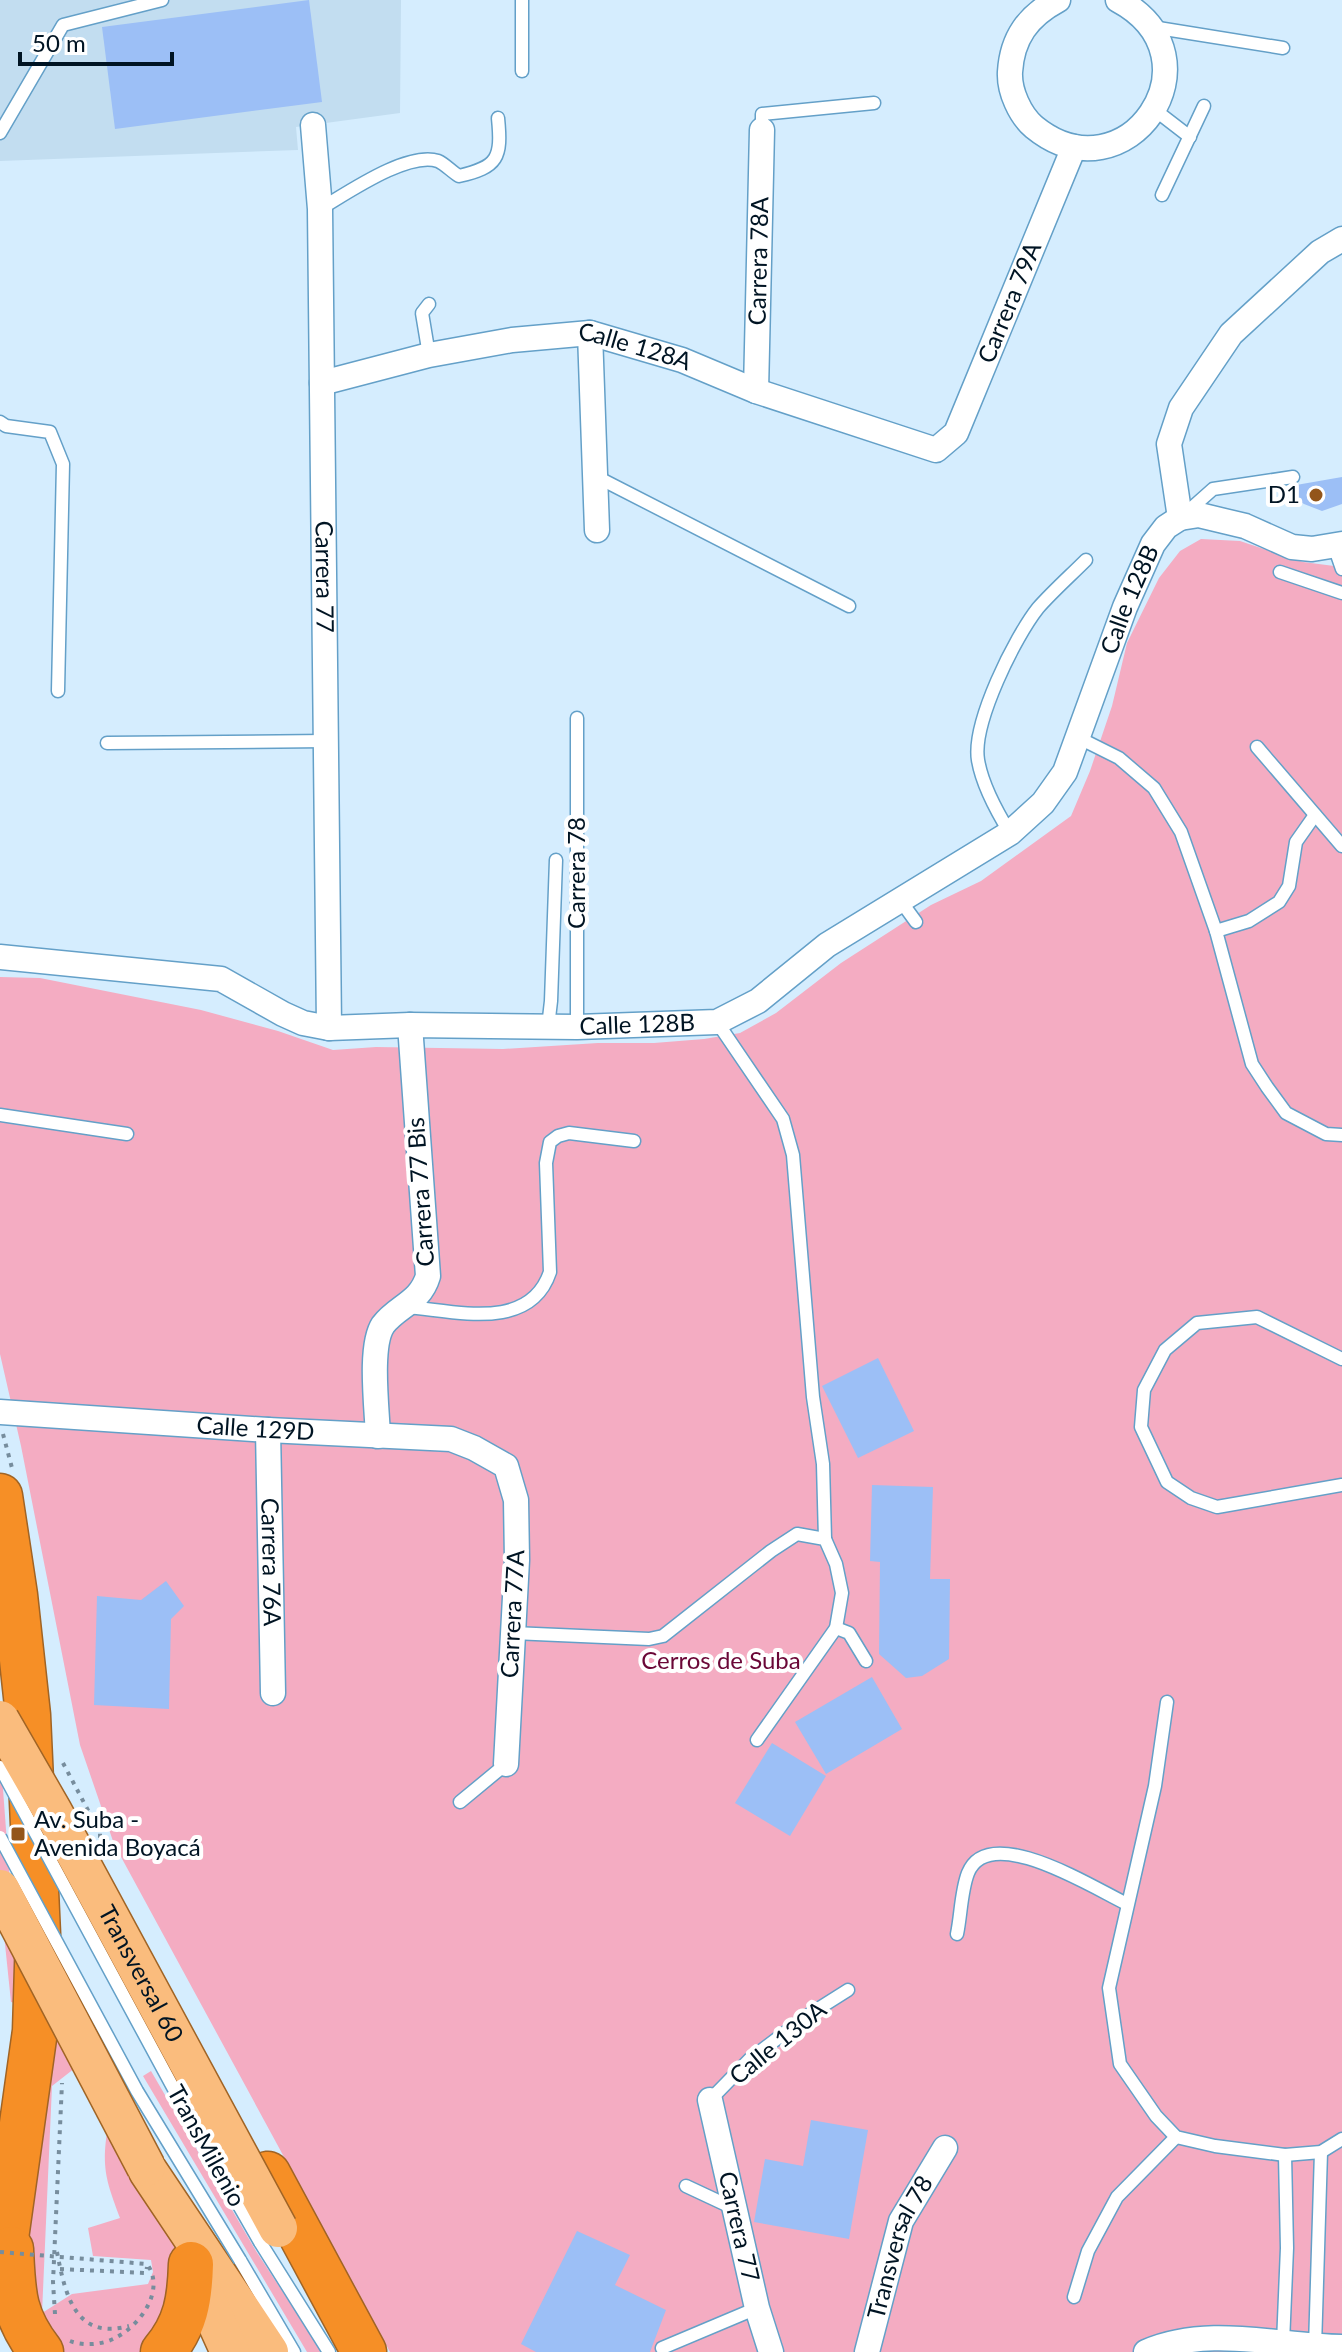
<svg xmlns="http://www.w3.org/2000/svg" width="1342" height="2352" font-family="Lato,sans-serif">
  <rect width="100%" height="100%" fill="#d5edfe"/>
  <path fill="#c2ddf0" d="M0,0H401L400,113L296,127L298,150L0,161Z"/>
  <g fill="#f4acc2">
    <path d="M1201,539L1240,541L1303,562L1342,567V2352H390L114,1844L80,1745L21,1446L0,1354V977L40,978L201,1010L278,1031L333,1050L376,1047L503,1049L598,1043H654L704,1039L740,1033L776,1013L841,963L931,905L981,881L1071,816L1090,771L1112,706L1127,643L1159,578L1180,551Z"/>
    <path d="M0,1749L19,2004L11,2002L0,1896Z"/>
    <path d="M49,2019L75,2068L52,2086L42,2313L72,2294L148,2284L153,2272L151,2260L93,2256L88,2228L120,2218C106,2180 101,2168 108,2126L173,2242L179,2257L152,2352H55L21,2289Z"/>
    <path d="M151,2071L256,2251L322,2352H307L143,2076Z"/>
  </g>
  <g fill="#9cbff6">
    <path d="M309,0L322,102L115,129L102,27Z"/>
    <path d="M1342,477V504L1322,511L1304,504L1279,488Z"/>
    <path d="M878,1358L914,1431L858,1458L822,1386Z"/>
    <path d="M872,1485L933,1487L930,1579H950L949,1659L922,1676L906,1678L879,1654L880,1562L870,1561Z"/>
    <path d="M166,1581L184,1606L171,1619L169,1709L94,1705L97,1596L141,1600Z"/>
    <path d="M872,1677L902,1729L826,1774L795,1722Z"/>
    <path d="M772,1743L826,1776L790,1836L735,1803Z"/>
    <path d="M811,2120L868,2130L849,2239L754,2222L765,2159L803,2166Z"/>
    <path d="M577,2231L630,2255L615,2285L666,2310L650,2352H536L521,2344Z"/>
  </g>
  <g fill="none" stroke-linecap="round" stroke-linejoin="round">
    <g stroke="#64a0c8" stroke-width="15">
      <g id="lane">
        <path d="M1152,27L1283,48"/>
        <path d="M522,71V0"/>
        <path d="M1155,110L1190,137"/>
        <path d="M762,130V114L874,103"/>
        <path d="M0,133L63,25L162,0"/>
        <path d="M1162,195L1204,106"/>
        <path d="M320,209C346,194 407,151 438,161C445,164 452,172 459,176C498,167 502,158 498,118"/>
        <path d="M429,304L422,313L429,355"/>
        <path d="M0,422L6,426L50,432L63,464L58,691"/>
        <path d="M595,476L849,606"/>
        <path d="M1186,513L1213,489L1293,477"/>
        <path d="M1334,546L1342,569"/>
        <path d="M1280,572L1342,593"/>
        <path d="M577,718V1027"/>
        <path d="M1079,738L1119,758L1154,788L1181,832L1216,931L1252,1064L1267,1087L1286,1113L1326,1134L1342,1135"/>
        <path d="M107,743L327,741"/>
        <path d="M1257,747L1342,846"/>
        <path d="M1010,833C997,812 982,784 978,760C972,723 1015,637 1038,608C1053,591 1070,576 1086,560"/>
        <path d="M900,900L916,922"/>
        <path d="M1216,931L1249,921L1279,902L1289,886L1296,842L1315,815"/>
        <path d="M717,1022L783,1119L793,1155L813,1397L823,1464L825,1539"/>
        <path d="M548,1027L551,1001L556,860"/>
        <path d="M0,1115L127,1134"/>
        <path d="M407,1307C456,1311 530,1332 550,1272L546,1163L550,1142L558,1136L569,1133L634,1141"/>
        <path d="M1342,1359L1257,1317L1197,1323L1165,1350L1144,1390L1141,1427L1167,1482L1191,1498L1217,1507L1342,1485"/>
        <path d="M836,1628L849,1633L866,1661"/>
        <path d="M513,1633L649,1639L663,1636L771,1551L797,1534L825,1539L836,1564L842,1593L836,1628L757,1740"/>
        <path d="M1167,1702L1155,1786L1109,1988L1120,2064L1156,2116L1176,2137L1215,2146L1285,2155L1321,2152L1342,2139"/>
        <path d="M460,1802L506,1764"/>
        <path d="M957,1934C961,1915 961,1891 968,1873C989,1821 1095,1889 1127,1904"/>
        <path d="M710,2100L750,2059L810,2014L848,1990"/>
        <path d="M686,2186L733,2208"/>
        <path d="M260,2242L329,2352"/>
        <path d="M240,2260L294,2352"/>
        <path d="M1074,2297L1088,2251L1117,2197L1176,2137"/>
        <path d="M1283,2343L1287,2248L1285,2155"/>
        <path d="M1315,2347L1321,2152"/>
        <path d="M662,2348L757,2308"/>
      </g>
    </g>
    <g stroke="#64a0c8" stroke-width="27">
      <g id="street">
        <path d="M1058,0C1028,16 1012,38 1010,72C1009,91 1020,115 1034,127C1126,202 1226,58 1118,0"/>
        <path id="s1" d="M313,125L320,209L329,1028"/>
        <path d="M590,333L597,530"/>
        <path id="s2" d="M322,383L429,355L512,340L590,333L682,360L756,391L936,450L956,433L1074,147"/>
        <path id="s3" d="M756,391L762,130"/>
        <path d="M1180,518L1169,444L1181,408L1231,334L1320,252L1342,239"/>
        <path id="s4" d="M0,957L221,979L283,1014L303,1023L329,1028L410,1025L577,1027L717,1022L758,1001L827,945L1010,833L1043,803L1065,772L1125,607L1153,544L1166,527L1180,518L1199,515L1245,526L1292,547L1312,549L1342,544"/>
        <path id="s5" d="M0,1412L268,1430L451,1439L474,1448L506,1466L516,1500L517,1560L506,1764"/>
        <path id="s6" d="M268,1430L273,1693"/>
        <path d="M378,1436C377,1409 369,1346 383,1325C397,1306 420,1303 428,1276L410,1025"/>
        <path id="s7" d="M710,2100L757,2308L771,2352"/>
        <path id="s8" d="M867,2352L901,2221L945,2148"/>
        <path d="M1146,2352C1208,2325 1277,2346 1342,2347"/>
      </g>
    </g>
    <g stroke="#a06425" stroke-width="41">
      <g id="primary">
        <path d="M148,2171L269,2352"/>
        <path d="M192,2268L230,2352"/>
      </g>
    </g>
    <g stroke="#a06425" stroke-width="47">
      <g id="highway">
        <path d="M0,1496L15,1595L28,1715L38,1934L35,2031L0,2281"/>
        <path d="M268,2174L364,2352"/>
        <path d="M11,2249C13,2293 13,2316 41,2352"/>
        <path d="M163,2352C186,2325 190,2299 191,2264"/>
      </g>
    </g>
    <g stroke="#778d9d" stroke-width="4" stroke-dasharray="4 6" stroke-linecap="butt">
      <path d="M3,1434L12,1468"/>
      <path d="M63,1763L100,1833V1838"/>
      <path d="M57,2252C65,2294 75,2341 129,2326"/>
      <path d="M60,2269L146,2273L147,2267"/>
      <path d="M55,2314L53,2282L62,2083"/>
      <path d="M70,2341C83,2346 102,2345 115,2338C140,2326 166,2290 147,2264"/>
    </g>
    <use href="#lane" stroke="#fff" stroke-width="12"/>
    <use href="#street" stroke="#fff" stroke-width="24"/>
    <use href="#primary" stroke="#fabc7d" stroke-width="38"/>
    <use href="#highway" stroke="#f68f26" stroke-width="44"/>
    <g stroke="#64a0c8" stroke-width="15" stroke-linecap="butt">
      <g id="lane-bridge">
        <path d="M0,1767L202,2141L260,2242"/>
        <path d="M0,1837L137,2091L240,2260"/>
      </g>
    </g>
    <g stroke="#a06425" stroke-width="41" stroke-linecap="butt">
      <g id="primary-bridge">
        <path id="s9" d="M0,1720L53,1812L278,2228"/>
        <path d="M0,1889L146,2167"/>
      </g>
    </g>
    <path stroke="#778d9d" stroke-width="4" stroke-dasharray="4 6" stroke-linecap="butt" d="M0,2252L147,2264"/>
    <use href="#lane-bridge" stroke="#fff" stroke-width="12"/>
    <use href="#primary-bridge" stroke="#fabc7d" stroke-width="38"/>
  </g>
  <g fill="#93551a" stroke="#fff" stroke-width="3">
    <circle cx="1316" cy="495" r="8"/>
    <rect x="10" y="1826" width="16" height="16" rx="4"/>
  </g>
  <g text-anchor="middle" stroke-width="8" stroke-linejoin="round" paint-order="stroke">
    <g font-size="24" fill="#001423" stroke="#fff">
      <text dy="8" stroke="none"><textPath href="#s3" startOffset="130">Carrera 78A</textPath></text>
      <text dy="8" stroke="none"><textPath href="#s2" startOffset="806">Carrera 79A</textPath></text>
      <text dy="8" stroke="none"><textPath href="#s2" startOffset="320">Calle 128A</textPath></text>
      <text dy="8" stroke="none"><textPath href="#s1" startOffset="452">Carrera 77</textPath></text>
      <text dy="8" stroke="none"><textPath href="#s4" startOffset="1346">Calle 128B</textPath></text>
      <text transform="translate(577 873) rotate(-90)" y="8">Carrera 78</text>
      <text dy="8" stroke="none"><textPath href="#s4" startOffset="650">Calle 128B</textPath></text>
      <text transform="translate(421 1192) rotate(-94)" y="8">Carrera 77 Bis</text>
      <text dy="8" stroke="none"><textPath href="#s5" startOffset="256">Calle 129D</textPath></text>
      <text dy="8" stroke="none"><textPath href="#s6" startOffset="132">Carrera 76A</textPath></text>
      <text transform="translate(513 1614) rotate(-87)" y="8">Carrera 77A</text>
      <text dy="8" stroke="none"><textPath href="#s9" startOffset="290">Transversal 60</textPath></text>
      <text transform="translate(778 2043) rotate(-39)" y="8">Calle 130A</text>
      <text transform="translate(206 2146) rotate(61)" y="8">TransMilenio</text>
      <text dy="8" stroke="none"><textPath href="#s7" startOffset="130">Carrera 77</textPath></text>
      <text dy="8" stroke="none"><textPath href="#s8" startOffset="110">Transversal 78</textPath></text>
    </g>
    <g font-size="24" fill="#001423" stroke="#fff" text-anchor="end">
      <text x="1300" y="503">D1</text>
      <text x="34" y="1828" text-anchor="start">Av. Suba -<tspan x="34" dy="28">Avenida Boyacá</tspan></text>
    </g>
    <g font-size="24" fill="#6a0737" stroke="#fff">
      <text x="721" y="1669">Cerros de Suba</text>
    </g>
  </g>
  <path d="M20 52v12h152v-12" fill="none" stroke="#001423" stroke-width="4"/>
  <text x="32" y="52" font-size="24" fill="#001423" stroke="#ffffff" stroke-width="6" paint-order="stroke">50 m</text>
</svg>
